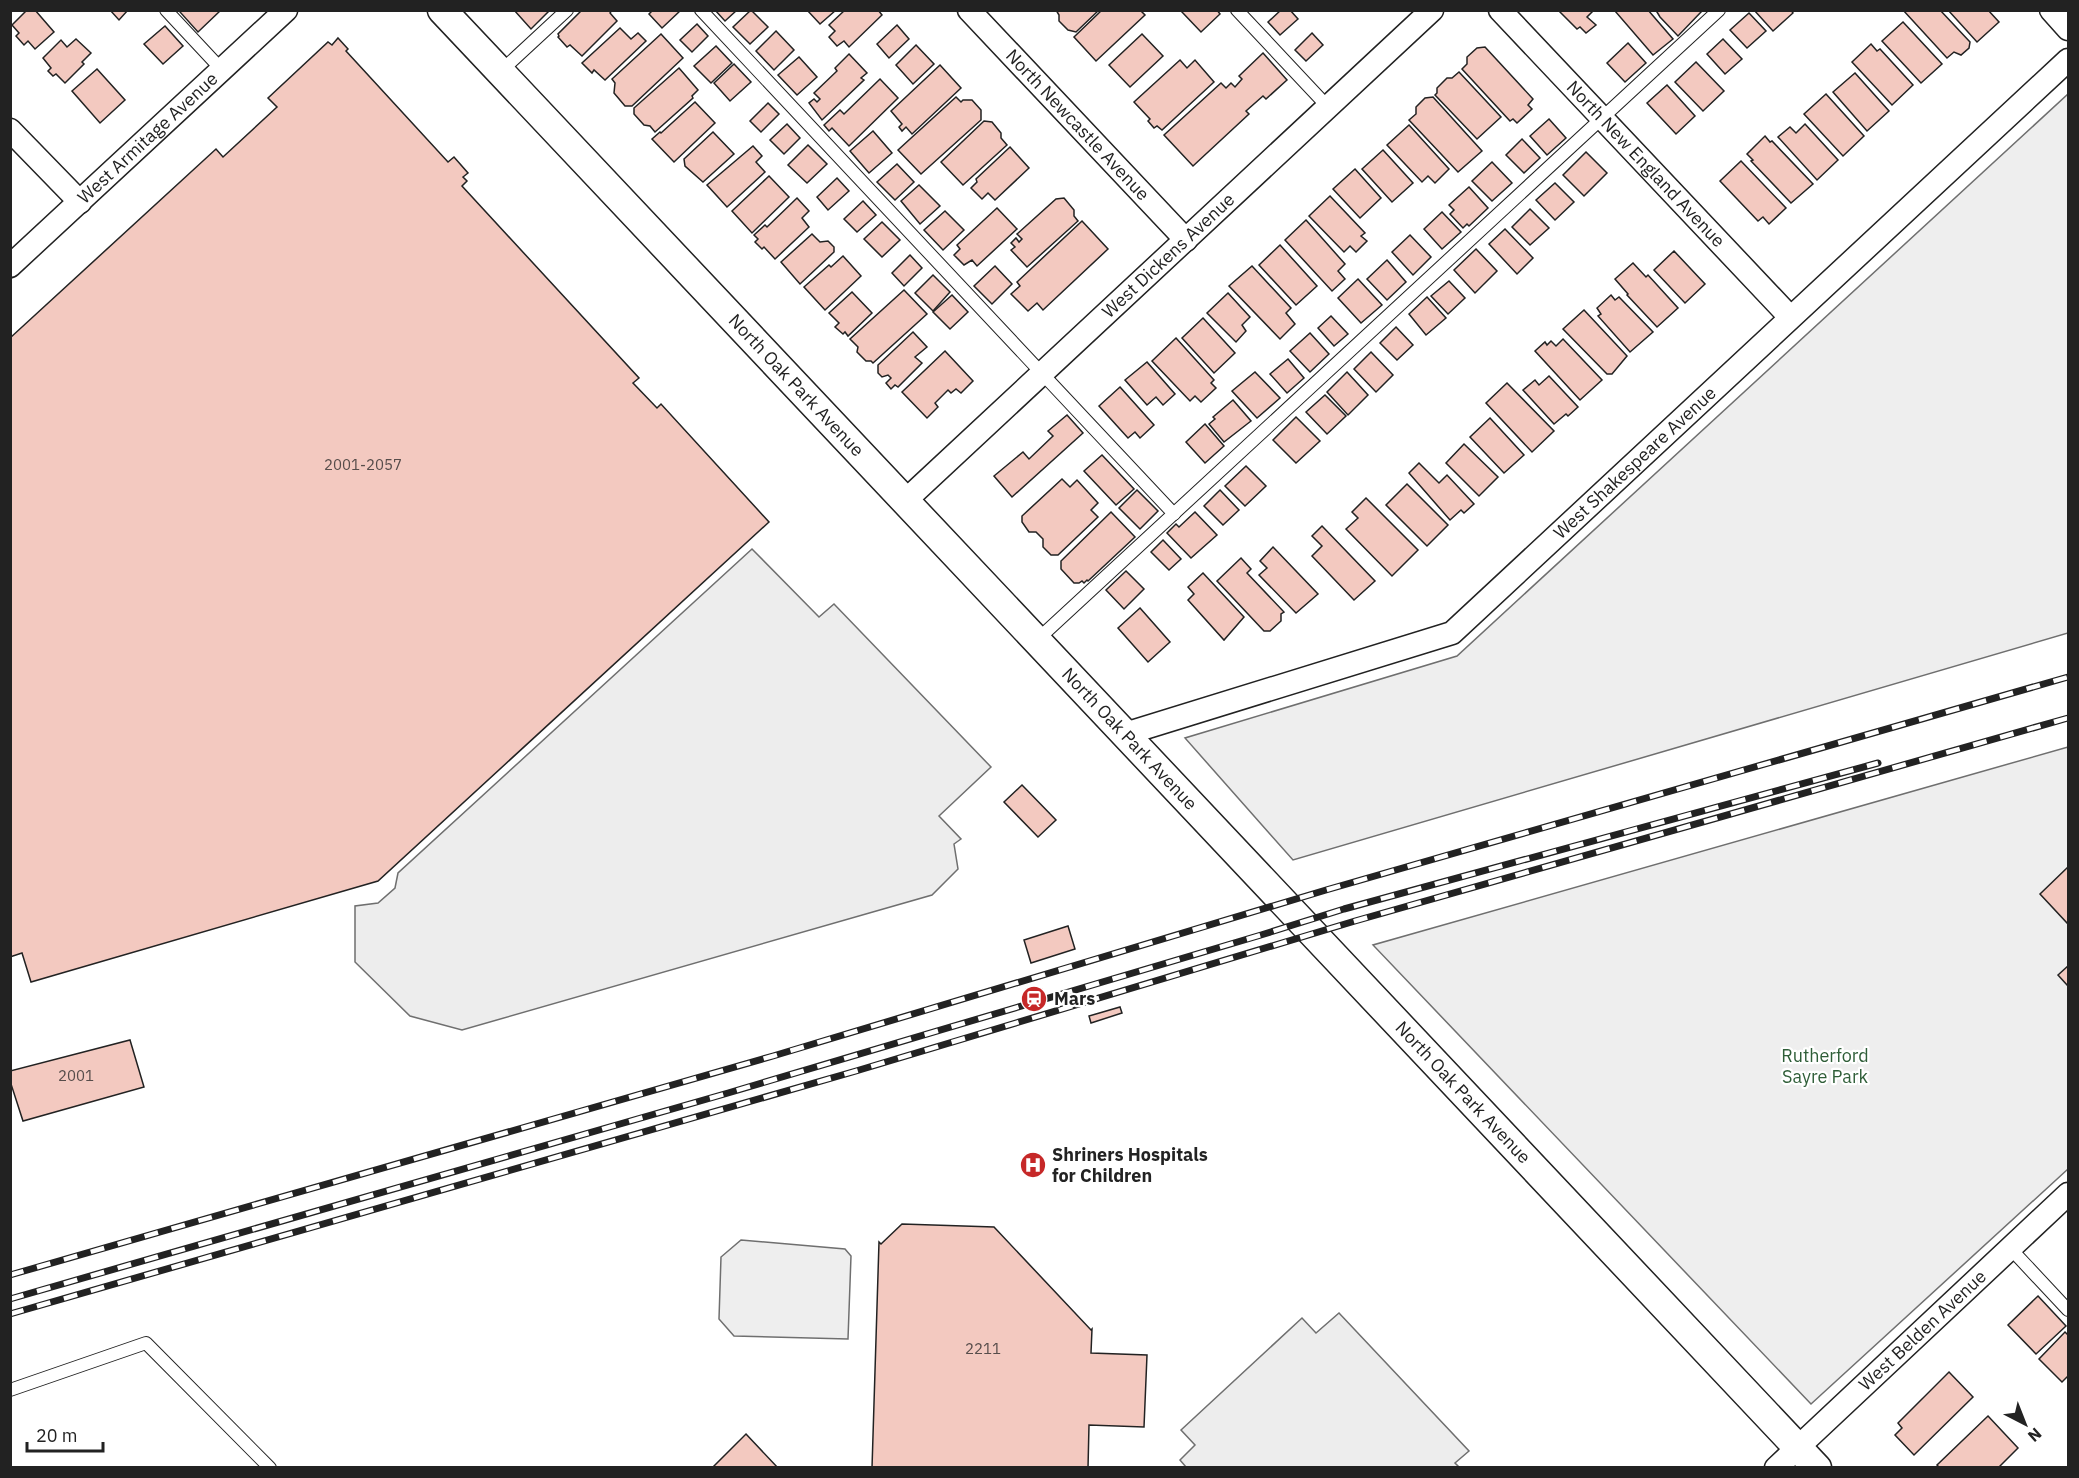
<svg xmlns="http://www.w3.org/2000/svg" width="2079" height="1478" font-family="'IBM Plex Sans',sans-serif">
  <rect width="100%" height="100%" fill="#fff"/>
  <g fill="#eee" stroke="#6f6f6f" stroke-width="1.5">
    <path d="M2068,94V633L1293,860L1185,738L1457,656Z"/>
    <path d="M2068,747V1169L1811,1404L1373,945Z"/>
    <path d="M741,1240L845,1249L851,1256L848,1339L734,1336L719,1319L721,1257Z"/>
  </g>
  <g fill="#ededed" stroke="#6f6f6f" stroke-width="1.5">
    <path d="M752,549L819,617L834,604L991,767L939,816L961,839L954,844L958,869L932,895L462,1030L410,1016L355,962V906L378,903L395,888L398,873Z"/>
    <path d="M1339,1313L1469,1451L1455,1463L1459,1467H1186L1180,1460L1195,1445L1181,1430L1302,1318L1316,1333Z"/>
  </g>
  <g fill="#f3c9c0" stroke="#222" stroke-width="1.5">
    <path d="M27,10H35L54,32L35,49L28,41L24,45L16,36L19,33L12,25Z"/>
    <path d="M110,10H128L119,20Z"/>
    <path d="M181,10H221L198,32L180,12Z"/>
    <path d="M514,10H550L531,29Z"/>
    <path d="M582,10H612L610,13L617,21L582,56L570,45L567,47L558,37L559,36L558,34Z"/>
    <path d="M653,10H681L662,28L649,14Z"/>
    <path d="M715,10H737L725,21Z"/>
    <path d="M751,10L768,27L750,44L733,27Z"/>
    <path d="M807,10H836L820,24Z"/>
    <path d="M845,10H878L882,15L849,47L844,41L837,46L829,37L835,31L829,25Z"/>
    <path d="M1056,10H1099L1076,32L1068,30L1059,21V15Z"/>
    <path d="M1102,10H1140L1145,15L1096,61L1074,37Z"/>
    <path d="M1184,10H1217L1220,14L1201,32L1182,12Z"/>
    <path d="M1281,10H1290L1298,19L1280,35L1268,22Z"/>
    <path d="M1558,10H1594L1587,17L1596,25L1586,33L1580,27L1577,29Z"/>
    <path d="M1648,10L1673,39L1653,55L1615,11Z"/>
    <path d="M1659,10H1699L1701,12L1678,36L1660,17L1657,12Z"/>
    <path d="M1754,10H1791L1793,13L1773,31Z"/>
    <path d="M1903,10H1940L1970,42L1969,48L1961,55L1954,52L1947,58Z"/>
    <path d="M1948,10H1988L1999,22L1977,42Z"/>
    <path d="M1749,13L1766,31L1747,48L1730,30Z"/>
    <path d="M1903,22L1942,64L1921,83L1882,41Z"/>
    <path d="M697,24L708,36L692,52L680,40Z"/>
    <path d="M897,25L909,39L889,58L877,44Z"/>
    <path d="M165,26L183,46L163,64L144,44Z"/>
    <path d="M620,28L631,39L638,33L646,41L605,80L594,70L592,73L582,63Z"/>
    <path d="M776,31L794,50L774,70L756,51Z"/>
    <path d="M1312,33L1323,45L1306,61L1295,50Z"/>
    <path d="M661,34L683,58L632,106H625L614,93L615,83L612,79Z"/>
    <path d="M1142,34L1163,56L1130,87L1109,65Z"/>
    <path d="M338,38L348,49L346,51L448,162L454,157L468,173L463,177L467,181L462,186L639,378L633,383L657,408L661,404L769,522L378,881L31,982L22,953L10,957V338L216,149L223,157L277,107L268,98L328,42L332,45Z"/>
    <path d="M76,39L91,53L82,62L84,64L65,83L56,74L53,76L48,71L51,68L43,58L61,40L67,47Z"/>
    <path d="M1723,39L1742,59L1725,74L1707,54Z"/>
    <path d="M1628,43L1646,63L1625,82L1607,63Z"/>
    <path d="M1871,44L1877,51L1880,49L1913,85L1892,105L1852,62Z"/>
    <path d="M916,45L934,64L913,84L896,65Z"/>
    <path d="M716,46L732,63L711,83L694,66Z"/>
    <path d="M1485,47L1533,99L1528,105L1532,109L1517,123L1513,119L1510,121L1462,69L1467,64V57L1477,48Z"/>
    <path d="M1263,53L1287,80L1266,99L1263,96L1246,111L1249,114L1193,166L1164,135L1221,83L1226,88L1231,83L1235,87L1242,79L1239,76Z"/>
    <path d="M849,54L867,73L861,78L864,80L822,120L809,103L814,99L817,102L820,99L814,93L837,71L835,68Z"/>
    <path d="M799,57L817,77L797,95L778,75Z"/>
    <path d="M1180,60L1187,68L1195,60L1214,82L1162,130L1157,126L1154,128L1148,121L1150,119L1134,102Z"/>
    <path d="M1696,62L1724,91L1703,111L1675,82Z"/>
    <path d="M734,64L751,82L730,101L714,83Z"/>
    <path d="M940,65L961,88L912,134L906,127L902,131L899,127L902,124L891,111Z"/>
    <path d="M679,68L698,90L692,96L693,98L655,132L650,126L644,125L634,114V108Z"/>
    <path d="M97,69L125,100L100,123L72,91Z"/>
    <path d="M1459,72L1501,117L1477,139L1435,95L1437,93V88L1447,78H1452Z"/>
    <path d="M1855,73L1889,111L1867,131L1833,92Z"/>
    <path d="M880,79L898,98L849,146L832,128L829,131L824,125L840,110L844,114Z"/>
    <path d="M1667,85L1695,116L1676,134L1647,103Z"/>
    <path d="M1826,94L1864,136L1843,156L1804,114Z"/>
    <path d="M956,97L961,102L963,100H972L981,110V120L921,174L898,150Z"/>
    <path d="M1433,97L1482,151L1458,172L1409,120L1416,114V107L1425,98Z"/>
    <path d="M695,102L715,123L674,162L652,139L660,132L661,133Z"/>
    <path d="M768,103L779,114L761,132L750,121Z"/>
    <path d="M1549,119L1566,138L1547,155L1530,136Z"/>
    <path d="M984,121L992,122L1001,133V138L1007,145L963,185L941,162Z"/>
    <path d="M787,124L800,138L784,154L770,140Z"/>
    <path d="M1805,124L1838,160L1817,180L1778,137L1790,127L1796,133Z"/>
    <path d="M1409,125L1449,169L1435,183L1428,176L1422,182L1387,145Z"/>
    <path d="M873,131L892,153L869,173L850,151Z"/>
    <path d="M713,132L734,154L703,182L685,166L684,159Z"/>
    <path d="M1765,136L1770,142L1772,141L1813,184L1791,203L1751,161L1753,160L1747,154Z"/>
    <path d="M1522,139L1540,158L1524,173L1506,155Z"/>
    <path d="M808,145L827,164L807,183L788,165Z"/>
    <path d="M753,146L762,156L756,162L765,172L727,207L707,185Z"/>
    <path d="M1010,147L1029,168L995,200L988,193L982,199L971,188L977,182L976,179Z"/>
    <path d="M1383,150L1413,183L1392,202L1362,169Z"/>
    <path d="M1586,152L1607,173L1584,196L1563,175Z"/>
    <path d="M1741,161L1786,208L1769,224L1763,217L1758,221L1720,181Z"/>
    <path d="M1492,162L1512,183L1492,201L1472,181Z"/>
    <path d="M897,164L914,182L895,200L877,182Z"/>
    <path d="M1355,169L1381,198L1360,218L1333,189Z"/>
    <path d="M769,176L789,197L752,233L732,211Z"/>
    <path d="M837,178L849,191L828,210L817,197Z"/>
    <path d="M1555,183L1574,202L1555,220L1536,200Z"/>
    <path d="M919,185L940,206L920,224L901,201Z"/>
    <path d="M1469,187L1488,208L1469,226L1467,224L1463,228L1450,214L1454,210L1449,205Z"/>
    <path d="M1330,196L1365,233L1361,236L1367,241L1356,252L1350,246L1344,252L1309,216Z"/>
    <path d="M797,198L809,211L802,218L809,227L775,259L764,247L762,249L755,242L758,239L754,235L765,225L767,227Z"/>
    <path d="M1064,198L1074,210V216L1078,221L1027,267L1011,250L1015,247L1011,243L1016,238L1019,242L1022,239L1017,234L1056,199Z"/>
    <path d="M863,201L876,215L857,232L844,219Z"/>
    <path d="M997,208L1017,229L977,266L972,260L964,265L954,255L960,249L957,245Z"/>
    <path d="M1530,209L1549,228L1530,245L1512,227Z"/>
    <path d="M945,211L964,230L943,250L924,230Z"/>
    <path d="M1442,212L1461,232L1442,249L1424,229Z"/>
    <path d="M1306,220L1345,264L1338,271L1345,279L1332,291L1285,240Z"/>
    <path d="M1082,221L1108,249L1043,310L1037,303L1028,311L1011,294L1020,286L1017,282Z"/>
    <path d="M882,222L900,240L882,257L864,239Z"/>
    <path d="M1505,229L1533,258L1517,274L1489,244Z"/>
    <path d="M812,234L820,242L828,241L834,247V252L800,284L781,262Z"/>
    <path d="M1410,235L1431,257L1413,275L1392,252Z"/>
    <path d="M1280,245L1317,286L1296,305L1259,265Z"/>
    <path d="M1476,249L1497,271L1475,293L1454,270Z"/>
    <path d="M1674,251L1705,284L1685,303L1654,270Z"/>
    <path d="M910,255L922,268L904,286L892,273Z"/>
    <path d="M843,256L861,276L825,310L804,287L829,265L831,267Z"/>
    <path d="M1387,260L1406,282L1387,300L1367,279Z"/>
    <path d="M1633,263L1646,277L1648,275L1678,308L1657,327L1627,295L1628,294L1615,279Z"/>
    <path d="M995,266L1012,284L992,304L974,286Z"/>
    <path d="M1252,266L1291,308L1286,313L1295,324L1280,339L1229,286Z"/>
    <path d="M933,275L950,292L933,311L915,293Z"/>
    <path d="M1358,279L1382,305L1361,323L1338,298Z"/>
    <path d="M1449,281L1465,298L1448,314L1431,296Z"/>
    <path d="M904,290L927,314L873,363L871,361H866L857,352L858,347L850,339Z"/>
    <path d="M852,292L872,313L848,336L845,332L843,334L835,327L839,323L829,313Z"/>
    <path d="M1228,293L1250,317L1242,325L1246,331L1236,342L1207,313Z"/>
    <path d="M952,295L968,312L950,329L933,312Z"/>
    <path d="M1611,295L1615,300L1619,297L1653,332L1630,352L1598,316L1601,314L1597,308Z"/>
    <path d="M1427,297L1446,318L1426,335L1409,314Z"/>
    <path d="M1584,310L1627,356L1612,374H1607L1563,329Z"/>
    <path d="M1331,316L1348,334L1334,346L1318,328Z"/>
    <path d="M1203,318L1235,353L1214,373L1182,338Z"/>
    <path d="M1396,327L1413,345L1397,360L1380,343Z"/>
    <path d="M913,332L927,347L915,357L922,363L898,387L895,385L891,389L886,383L891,378L888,375L882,377L878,373V365Z"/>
    <path d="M1310,333L1329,354L1310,372L1290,351Z"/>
    <path d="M1176,338L1214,380L1211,383L1216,388L1201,402L1195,396L1190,401L1152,361Z"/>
    <path d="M1563,339L1602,380L1580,400L1535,351L1545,342L1547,345L1551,341L1556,346Z"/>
    <path d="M945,351L973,381L961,393L956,389L951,393L948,390L935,403L938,407L927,418L902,392Z"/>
    <path d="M1371,352L1393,375L1376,392L1354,369Z"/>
    <path d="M1288,359L1304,378L1287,393L1270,374Z"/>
    <path d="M1147,362L1175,394L1163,405L1156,397L1147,405L1125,380Z"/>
    <path d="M1255,372L1280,398L1257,418L1232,391Z"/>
    <path d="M1347,372L1368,395L1348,415L1327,392Z"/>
    <path d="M1549,376L1578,407L1568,416L1566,414L1554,424L1523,390L1535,380L1539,385Z"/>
    <path d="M1507,383L1554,431L1532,452L1486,403Z"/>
    <path d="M1120,387L1154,425L1140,438L1135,432L1128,438L1099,406Z"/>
    <path d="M1325,395L1346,416L1327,434L1306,412Z"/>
    <path d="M1233,400L1251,421L1224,442L1209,424L1215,419L1213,417Z"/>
    <path d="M1067,415L1083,433L1012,497L994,476L1023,452L1029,459L1053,436L1048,431Z"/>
    <path d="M1296,417L1320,441L1296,463L1273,440Z"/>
    <path d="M1490,418L1524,455L1504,473L1470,437Z"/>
    <path d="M1205,424L1224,446L1205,463L1186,442Z"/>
    <path d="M1464,444L1498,477L1479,496L1446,463Z"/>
    <path d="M1102,455L1134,489L1116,505L1084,471Z"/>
    <path d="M1419,463L1439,483L1447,475L1474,504L1464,513L1461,510L1450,520L1409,473Z"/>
    <path d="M1246,466L1266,486L1245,506L1225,486Z"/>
    <path d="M1062,479L1070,487L1077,480L1098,503L1091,510L1098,517L1058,555H1051L1043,547V539L1036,532H1029L1022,522V516Z"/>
    <path d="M1407,484L1448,525L1427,546L1386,505Z"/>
    <path d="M1137,490L1158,511L1140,529L1119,508Z"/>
    <path d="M1220,490L1239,510L1223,525L1204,506Z"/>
    <path d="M1366,498L1418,550L1392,576L1346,529L1358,518L1352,512Z"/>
    <path d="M1111,512L1135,537L1088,581L1087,580L1084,583L1082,581L1079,583H1074L1061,569V561Z"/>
    <path d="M1195,512L1217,535L1191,558L1167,533L1176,524L1179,527Z"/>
    <path d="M1322,526L1375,581L1354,600L1312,556L1322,546L1312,536Z"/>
    <path d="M1163,540L1181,559L1169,570L1151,552Z"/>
    <path d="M1273,547L1318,594L1296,613L1259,575L1267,568L1260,561Z"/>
    <path d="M1241,558L1251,569L1247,573L1284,612L1281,614V621L1270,631H1264L1217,581Z"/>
    <path d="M1126,571L1144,589L1124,609L1106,590Z"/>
    <path d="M1203,573L1244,617L1224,640L1188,600L1194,594L1188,587Z"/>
    <path d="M1140,608L1170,642L1148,662L1118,628Z"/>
    <path d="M1022,785L1056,820L1038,837L1004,802Z"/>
    <path d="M2068,867V924L2040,894Z"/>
    <path d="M1068,926L1075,949L1031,963L1024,940Z"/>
    <path d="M2068,966V986L2058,975Z"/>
    <path d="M1120,1007L1122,1013L1091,1023L1089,1016Z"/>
    <path d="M130,1040L144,1087L23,1121L10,1081V1071Z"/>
    <path d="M902,1224L994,1227L1091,1330L1092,1329L1091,1353L1147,1355L1144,1427L1089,1425L1088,1468H872L879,1242L881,1244Z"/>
    <path d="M2038,1296L2066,1326L2036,1354L2008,1325Z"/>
    <path d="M2065,1332L2068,1335V1376L2062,1382L2039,1359Z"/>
    <path d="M1949,1372L1973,1397L1914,1455L1895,1435L1902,1428L1898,1423Z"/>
    <path d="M1988,1416L2018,1448L1998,1468H1940L1937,1465Z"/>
    <path d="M746,1434L778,1468H712Z"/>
  </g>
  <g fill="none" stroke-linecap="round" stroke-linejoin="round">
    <g stroke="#222" stroke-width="14">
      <g id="service">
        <path d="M166,10L222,70"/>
        <path d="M701,10L1174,514"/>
        <path d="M1237,10L1328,107"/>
        <path d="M500,72L567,10"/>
        <path d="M1036,641L1719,10"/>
        <path d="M2010,1248L2068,1310"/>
        <path d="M10,1390L146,1343L270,1468"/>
      </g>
    </g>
    <g stroke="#222" stroke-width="25">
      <g id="minor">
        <path id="s1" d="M969,10L1186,240"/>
        <path id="s2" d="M1500,10L1790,317"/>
        <path d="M2051,10L2068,29"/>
        <path d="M10,130L80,202"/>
        <path id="s3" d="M10,266L286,10"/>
        <path id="s4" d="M905,501L1432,10"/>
        <path id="s5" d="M1125,734L1452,633L2068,60"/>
        <path id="s6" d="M1776,1468L2068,1194"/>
      </g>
    </g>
    <g stroke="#222" stroke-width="31">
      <g id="tertiary">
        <path id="s7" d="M442,10L1817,1468"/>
      </g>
    </g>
    <use href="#service" stroke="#fff" stroke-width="12"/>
    <use href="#minor" stroke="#fff" stroke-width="22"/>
    <use href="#tertiary" stroke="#fff" stroke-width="28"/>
    <g stroke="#222" stroke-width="7">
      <g id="rail">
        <path d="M10,1275L773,1056L1326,890L2068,677"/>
        <path d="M10,1299L728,1093L1261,935L1344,909L1878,763"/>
        <path d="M10,1314L856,1071L1355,921L2068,718"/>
      </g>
    </g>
    <use href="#rail" stroke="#fff" stroke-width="4.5" stroke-dasharray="14" stroke-linecap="butt"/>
  </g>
  <defs>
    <g id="station-disc" transform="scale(1.35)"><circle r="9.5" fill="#c62828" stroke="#fff"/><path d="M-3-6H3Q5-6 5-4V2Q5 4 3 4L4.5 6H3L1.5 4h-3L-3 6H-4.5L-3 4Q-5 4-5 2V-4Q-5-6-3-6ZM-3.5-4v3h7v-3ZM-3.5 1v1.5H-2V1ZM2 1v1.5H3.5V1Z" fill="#fff"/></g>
    <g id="hospital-disc" transform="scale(1.35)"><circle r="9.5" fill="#c62828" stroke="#fff"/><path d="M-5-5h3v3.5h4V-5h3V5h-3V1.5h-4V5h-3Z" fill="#fff"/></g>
  </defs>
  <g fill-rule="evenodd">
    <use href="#station-disc" x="1034" y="999"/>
    <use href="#hospital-disc" x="1033" y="1165"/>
  </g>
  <g text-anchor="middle" stroke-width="4.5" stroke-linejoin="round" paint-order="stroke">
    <g font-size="15" fill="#564c4a">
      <text x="363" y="470">2001-2057</text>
      <text x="76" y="1081">2001</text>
      <text x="983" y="1354">2211</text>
    </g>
    <g font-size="18" fill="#222" stroke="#fff">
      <text dy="6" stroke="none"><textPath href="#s1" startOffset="158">North Newcastle Avenue</textPath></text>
      <text dy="6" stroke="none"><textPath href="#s3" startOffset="188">West Armitage Avenue</textPath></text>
      <text dy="6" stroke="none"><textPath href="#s2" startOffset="212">North New England Avenue</textPath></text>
      <text dy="6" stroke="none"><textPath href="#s4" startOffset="360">West Dickens Avenue</textPath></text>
      <text dy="6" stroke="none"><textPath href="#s7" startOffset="516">North Oak Park Avenue</textPath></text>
      <text dy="6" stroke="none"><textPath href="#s5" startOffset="592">West Shakespeare Avenue</textPath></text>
      <text dy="6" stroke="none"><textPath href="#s7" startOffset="1002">North Oak Park Avenue</textPath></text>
      <text dy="6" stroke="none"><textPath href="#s7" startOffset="1488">North Oak Park Avenue</textPath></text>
      <text dy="6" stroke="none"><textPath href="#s6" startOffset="201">West Belden Avenue</textPath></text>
    </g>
    <g font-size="18" font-weight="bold" fill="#222" stroke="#fff" text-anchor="start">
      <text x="1054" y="1005">Mars</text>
      <text x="1052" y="1161">Shriners Hospitals<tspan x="1052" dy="21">for Children</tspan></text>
    </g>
    <g font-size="18" fill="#2f5e38" stroke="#fff">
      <text x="1825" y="1062">Rutherford<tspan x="1825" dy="21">Sayre Park</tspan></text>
    </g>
  </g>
  <rect width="2079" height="1478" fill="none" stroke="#222222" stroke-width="24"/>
  <g transform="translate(2025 1424) rotate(138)" stroke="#ffffff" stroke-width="4.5" paint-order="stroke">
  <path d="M0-4.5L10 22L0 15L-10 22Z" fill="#222222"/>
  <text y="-9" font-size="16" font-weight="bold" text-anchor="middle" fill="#222222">N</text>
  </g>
  <path d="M27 1442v9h76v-9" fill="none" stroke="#222222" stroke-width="3"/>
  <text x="36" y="1442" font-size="18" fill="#222222" stroke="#ffffff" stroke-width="4.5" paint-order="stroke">20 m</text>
</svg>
